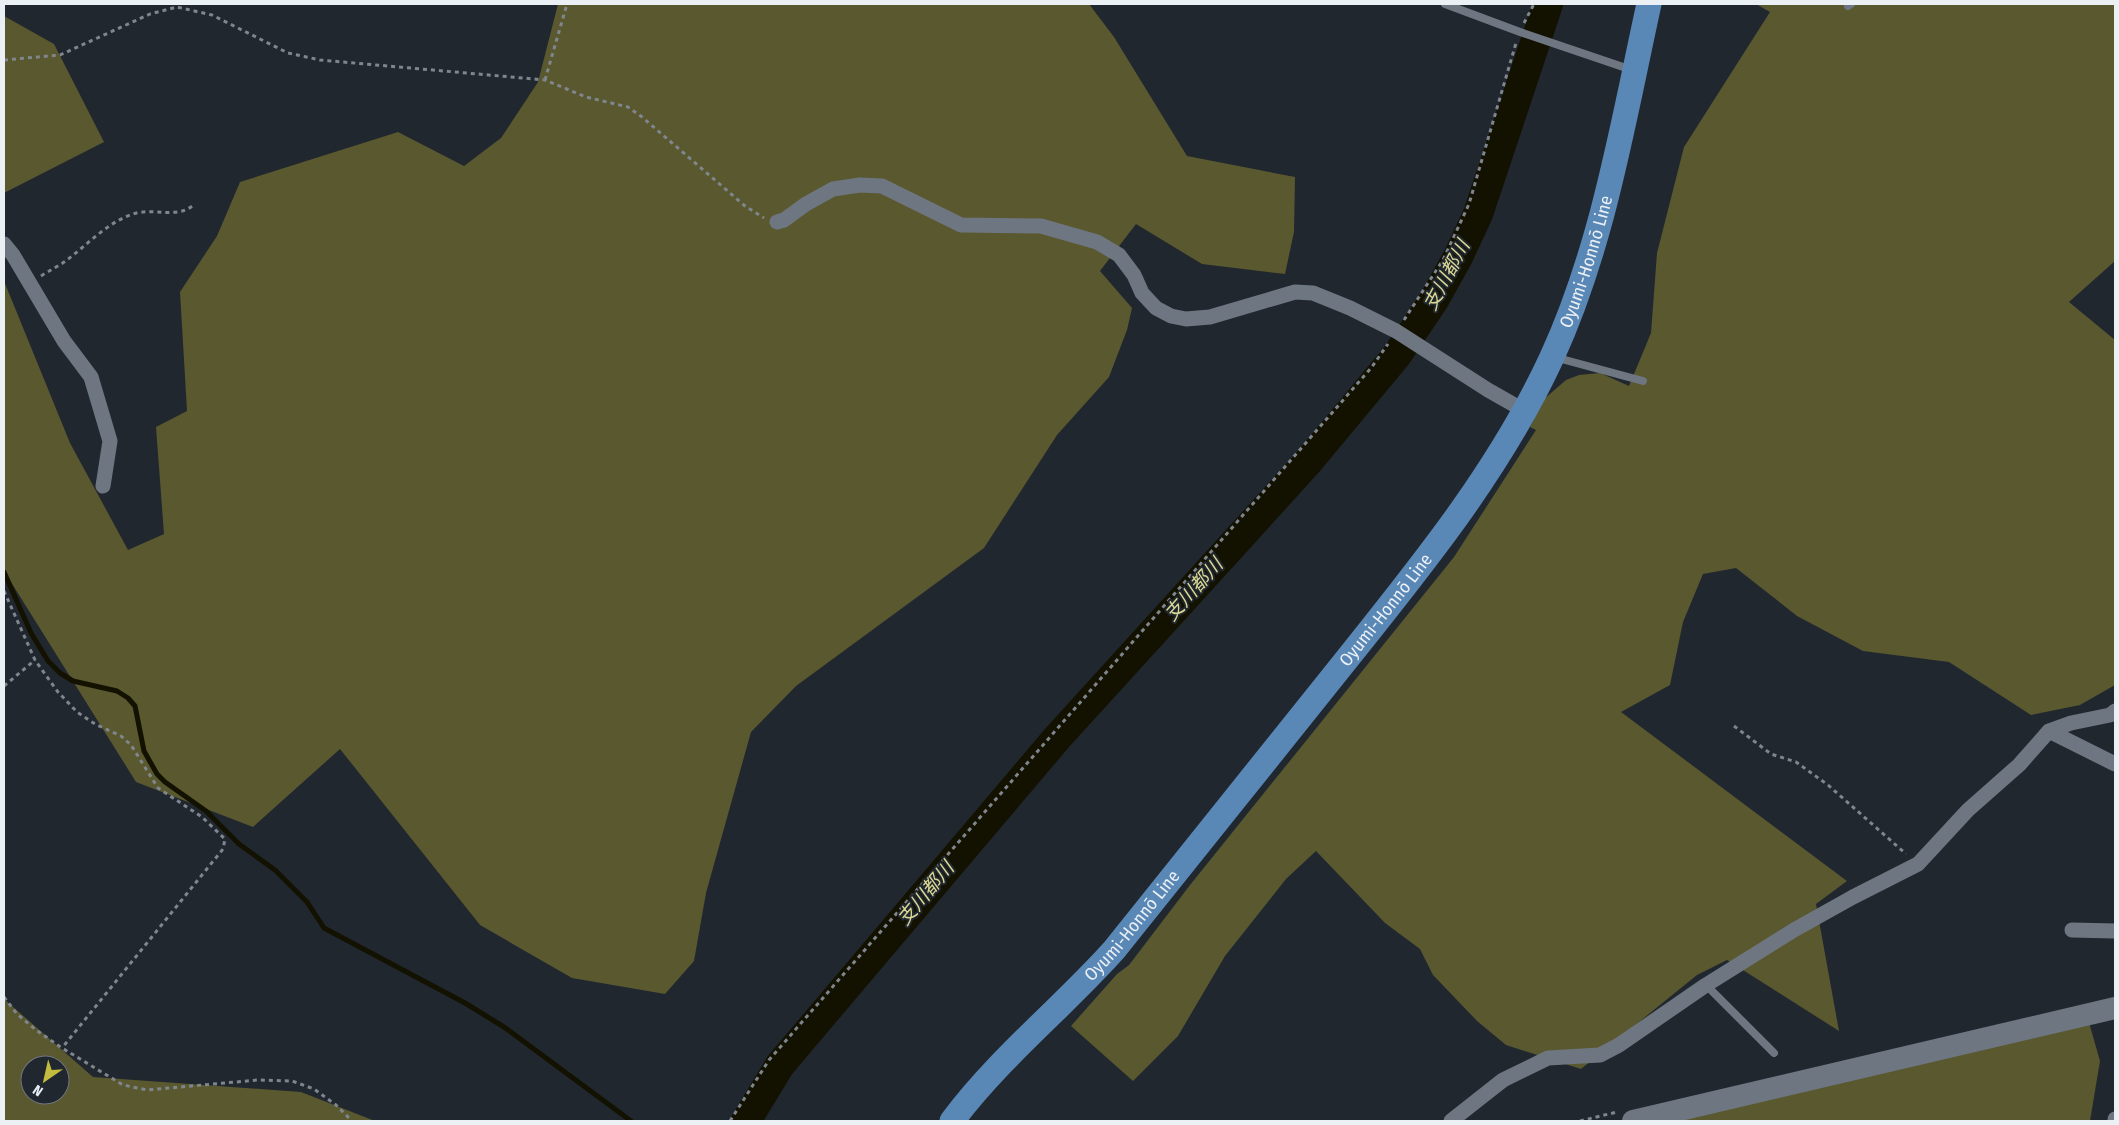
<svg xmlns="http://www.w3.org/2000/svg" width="2119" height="1125" font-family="'Fira Sans Condensed','Noto Sans JP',sans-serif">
  <rect width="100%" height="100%" fill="#20272f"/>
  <g fill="#59582f" fill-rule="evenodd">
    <path d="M558,4H1089L1114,37L1187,156L1295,177L1294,232L1285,274L1202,264L1136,224L1100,271L1132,308L1127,330L1109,377L1057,435L984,548L796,686L751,732L706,893L694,961L665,994L572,978L480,925L340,749L253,827L136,782L4,571V281L70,443L128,550L164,534L156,427L187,411L180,292L217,236L240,182L398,132L464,166L501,138L538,82Z"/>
    <path d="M1756,4H2115V261L2069,302L2115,340V685L2080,705L2031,715L1949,662L1863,651L1797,616L1736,568L1703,574L1683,622L1670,685L1621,712L1847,881L1816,904L1839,1031L1727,960L1697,975L1581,1069L1506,1045L1477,1021L1433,975L1420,949L1385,923L1316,851L1286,879L1225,956L1178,1036L1133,1081L1071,1026L1117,974L1129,965L1190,885L1454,557L1536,430L1530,427L1544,399L1566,380L1579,375L1600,373L1629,386L1651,333L1657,253L1684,147L1770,12Z"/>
    <path d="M4,16L54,44L104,142L4,193Z"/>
    <path d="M4,999L93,1077L301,1092L375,1121H4ZM30,1065H60V1095H30Z"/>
    <path d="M2088,1019L2100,1061L2090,1121H1667Z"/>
  </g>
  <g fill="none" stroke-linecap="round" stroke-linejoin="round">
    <path stroke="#131100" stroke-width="5" d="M4,572L31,633L48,661L60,673L73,681L117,691L128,698L135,706L144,751L157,774L165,782L206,811L239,844L275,870L307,902L324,928L465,1003L504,1027L631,1121"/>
    <path stroke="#131100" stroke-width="30" d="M746,1121L780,1065L1057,738L1308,462L1397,355L1434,300L1458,257L1478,214L1548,4"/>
    <g stroke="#80868d" stroke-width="3" stroke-dasharray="4 4" stroke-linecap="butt">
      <path d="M1524,23L1534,4"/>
      <path d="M4,60L60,55L150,14L177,7L212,15L288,53L320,60L545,80L586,97L628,107L642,117L745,206L764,218"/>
      <path d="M545,80L567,4"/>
      <path d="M41,276C50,270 59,266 67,260C88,244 108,222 133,214C154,207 177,220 195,204"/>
      <path d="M1404,320L1443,260L1469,204L1516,43"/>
      <path d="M4,591L35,660L58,692L77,712L95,724L121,736L131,745L158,788L202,817L225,839L223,849L62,1048"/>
      <path d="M4,686L35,660"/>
      <path d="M1734,726L1771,754L1796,762L1828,785L1906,854"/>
      <path d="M4,997L17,1014L36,1030L62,1048L123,1085L147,1090L258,1080L292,1081L314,1089L336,1105L352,1121"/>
      <path d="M730,1121L769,1060L1371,368L1388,344"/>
      <path d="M1580,1121L1617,1112"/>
    </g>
    <g stroke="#6e7781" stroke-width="8">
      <path d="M1445,4L1520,32L1632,70"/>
      <path d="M1848,6L1851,4"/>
      <path d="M1554,357L1643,381"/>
      <path d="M1706,985L1774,1053"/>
    </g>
    <g stroke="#6e7781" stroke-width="15">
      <path d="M777,222L784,220L806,204L833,189L860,185L882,186L961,225L1041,226L1097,242L1119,255L1134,275L1142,293L1156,308L1171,316L1186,319L1210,317L1295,292L1313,293L1350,308L1396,331L1488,390L1525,411"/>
      <path d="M4,244L13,255L64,341L91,377L110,441L103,486"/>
      <path d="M2049,731L2115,764"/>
      <path d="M2072,930L2115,931"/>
      <path d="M1451,1121L1503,1080L1548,1058L1600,1055L1619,1045L1706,985L1794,930L1853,897L1918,864L1968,810L2019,765L2049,731L2071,723L2110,715L2115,711"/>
      <path d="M2115,1121V1119"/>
    </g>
    <path stroke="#6e7781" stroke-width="22" d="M1633,1121L2115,1008"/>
    <path stroke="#5a88b6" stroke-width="25" id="s1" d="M952,1121C999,1058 1062,1008 1114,950C1191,853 1270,756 1347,659C1423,564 1501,468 1552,357C1603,246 1623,122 1649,4"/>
  </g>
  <g text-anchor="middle" stroke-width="4" stroke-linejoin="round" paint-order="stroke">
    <g font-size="18" fill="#ebf0f5" stroke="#20272f">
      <text dy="6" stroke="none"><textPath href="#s1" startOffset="1076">Oyumi-Honnō Line</textPath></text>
      <text dy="6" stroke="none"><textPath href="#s1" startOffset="671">Oyumi-Honnō Line</textPath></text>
      <text dy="6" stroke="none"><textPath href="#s1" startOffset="266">Oyumi-Honnō Line</textPath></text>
    </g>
    <g font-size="19" font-style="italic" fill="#dbd994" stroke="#20272f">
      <text transform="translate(1446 275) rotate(-62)" y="7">支川都川</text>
      <text transform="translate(1193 589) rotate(-48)" y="7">支川都川</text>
      <text transform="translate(925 893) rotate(-50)" y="7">支川都川</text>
    </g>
  </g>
  <rect width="2119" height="1125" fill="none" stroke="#ebf0f5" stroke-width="10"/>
  <g transform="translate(45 1080) rotate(214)"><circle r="24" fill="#20272f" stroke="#71777e"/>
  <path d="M0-4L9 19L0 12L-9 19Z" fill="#c2bd3f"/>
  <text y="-8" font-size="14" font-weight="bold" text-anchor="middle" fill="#ebf0f5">N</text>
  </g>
</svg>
